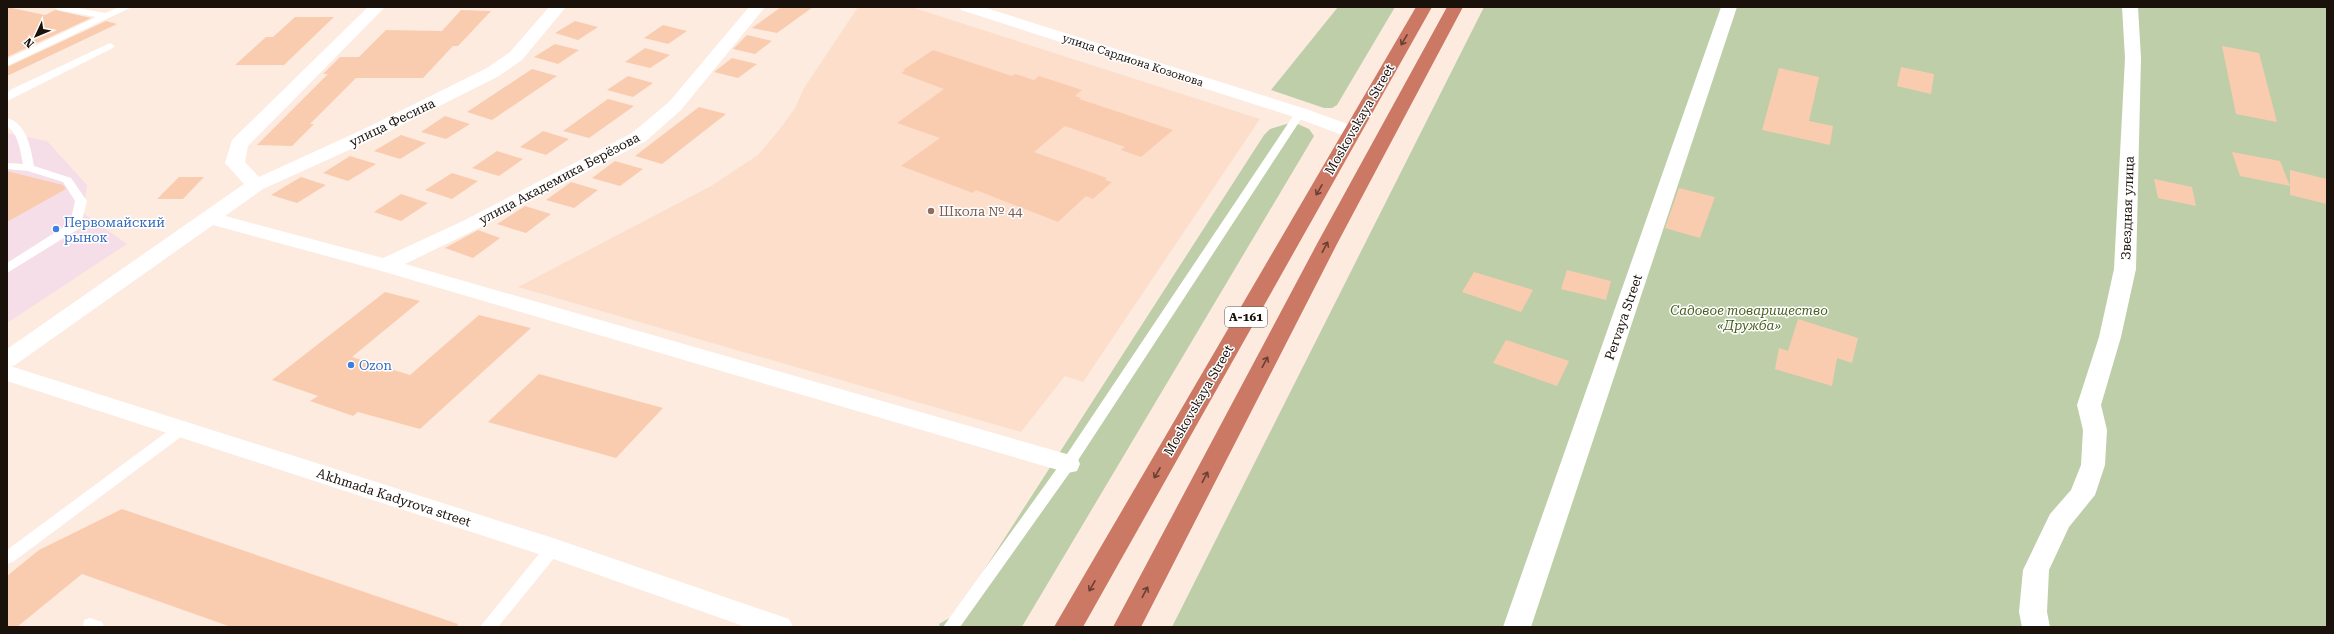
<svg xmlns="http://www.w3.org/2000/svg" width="2334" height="634" font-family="'Roboto Serif',serif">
  <rect width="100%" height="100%" fill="#fdebe0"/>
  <path fill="#f6dee8" d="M7,133L47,141L87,185L83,213L127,244L7,323Z"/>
  <path fill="#fcdecb" d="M858,7H911L1260,119L1083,382L1065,376L1021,432L518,287L711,186L758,155L779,130L795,108L804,88Z"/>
  <g fill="#becea8">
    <path d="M1338,7H1395L1337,105L1332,108H1324L1271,90Z"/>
    <path d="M1484,7H2327V627H1172Z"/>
    <path d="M1293,122L1309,129L1314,136L1023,625L1021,627H940L939,624L955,615L1264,135L1270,129Z"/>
  </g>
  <g fill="#faccaf">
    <path d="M7,7L45,15L55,10L91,18L7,57Z"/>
    <path d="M781,7H813L777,33L752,28Z"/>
    <path d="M461,10L491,11L458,46H453L423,78H356L310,124H314L292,146L257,145L328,74H323L340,57H359L386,30L442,31Z"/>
    <path d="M295,17H334L284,65H235L266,37H273Z"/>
    <path d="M106,21L117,24L7,76V67Z"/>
    <path d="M575,21L598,27L578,40L555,33Z"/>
    <path d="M663,25L687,31L668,44L644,38Z"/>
    <path d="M747,35L772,41L755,54L733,49Z"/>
    <path d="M555,44L579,50L558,64L534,57Z"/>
    <path d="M2222,46L2259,53L2277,122L2236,114Z"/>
    <path d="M645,48L670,55L650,68L625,62Z"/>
    <path d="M933,50L1012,76L1015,74L1034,80L1039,76L1082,90L1075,96L1081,98L1079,99L1173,130L1141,157L1121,150L1125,147L1065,126L1034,152L1107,178L1105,180L1112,182L1093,199L1086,196L1058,222L976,190L973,193L901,166L940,138L897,123L944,89L901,73L905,71L903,70Z"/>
    <path d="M732,58L757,64L738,78L714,72Z"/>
    <path d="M1901,67L1934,74L1931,94L1897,86Z"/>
    <path d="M1779,68L1819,77L1809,121L1833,126L1830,145L1762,130Z"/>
    <path d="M532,69L557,76L492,120L467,112Z"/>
    <path d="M628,76L653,83L633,97L607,90Z"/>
    <path d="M608,99L634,106L589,138L563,131Z"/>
    <path d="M699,107L726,114L662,164L635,156Z"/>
    <path d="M445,116L470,124L446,139L421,132Z"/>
    <path d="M543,131L569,139L546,155L520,147Z"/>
    <path d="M401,135L426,143L400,159L374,151Z"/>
    <path d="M497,151L523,159L499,176L472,168Z"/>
    <path d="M2232,152L2280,161L2290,186L2240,176Z"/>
    <path d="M350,156L376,164L348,181L323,173Z"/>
    <path d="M615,161L643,169L620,186L592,178Z"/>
    <path d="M2290,170L2327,179V204L2290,195Z"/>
    <path d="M7,171L63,185L66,189L7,222Z"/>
    <path d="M452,173L478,181L452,199L425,190Z"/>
    <path d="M179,177H204L183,199H157Z"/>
    <path d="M301,177L326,185L297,203L271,195Z"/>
    <path d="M2154,179L2192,187L2196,206L2158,198Z"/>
    <path d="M571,182L598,190L574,208L546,200Z"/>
    <path d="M1679,188L1715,197L1700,238L1665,228Z"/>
    <path d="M401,194L428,203L401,221L374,212Z"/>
    <path d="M525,206L551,214L526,233L497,224Z"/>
    <path d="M478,230L500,238L473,258L445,248Z"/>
    <path d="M1567,270L1611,281L1606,300L1561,289Z"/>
    <path d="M1474,272L1533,290L1521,312L1462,292Z"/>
    <path d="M385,292L420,301L352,357L410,375L479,315L531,328L420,429L358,412L353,416L310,401L318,396L272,380Z"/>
    <path d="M1798,319L1858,338L1852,363L1837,358L1832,386L1775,369L1779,348L1788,351Z"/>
    <path d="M1506,340L1569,361L1557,386L1493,363Z"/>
    <path d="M539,374L663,408L616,458L488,422Z"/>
    <path d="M122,509L458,624L457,627H231L82,574L17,627H7V576L39,550Z"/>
  </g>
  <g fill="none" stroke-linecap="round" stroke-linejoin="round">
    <g fill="#fff" fill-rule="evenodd">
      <path d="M53,7H73L105,13L119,7H132L7,66V59L96,17L58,10Z"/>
      <path d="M110,43L115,46L113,48L7,101V93L12,89Z"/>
      <path d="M1300,110L1305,113L1073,468L960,627H943L1063,460L1295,113Z"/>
      <path d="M7,118C27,123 31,149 34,166L71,178L87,201L80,228L7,273V263L70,223L75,201L63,182L28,171L7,169V163L23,164C20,150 19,135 7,126Z"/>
      <path d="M181,424L186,425L188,429L186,433L13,562L7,564V550L176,425Z"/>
      <path d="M553,542L559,544L561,548L559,552L498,627H480L547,544Z"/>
      <path d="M90,618L102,622L104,627H83L84,620Z"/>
    </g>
    <g fill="#fff" fill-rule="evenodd">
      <path d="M368,7H385L248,146L245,162L259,177L366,128L487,68L510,52L549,7H566L522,60L499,76L380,136L263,189L225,216L383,258L463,221L632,133L669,102L749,7H765L681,110L646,141L477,229L405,264L1077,457L1080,464L1077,471L1068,473L378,270L213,225L15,365L7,368V349L244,184L225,163L232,140Z"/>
      <path d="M959,7H983L1306,109L1359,128L1361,132L1359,136H1345L1294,117L961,10Z"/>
      <path d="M1721,7H1737L1531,627H1503Z"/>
      <path d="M2122,7H2138L2141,58L2136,269L2121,337L2101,405L2107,430L2105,465L2095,495L2069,527L2049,570L2047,612L2050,627H2022L2019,612L2023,570L2050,514L2071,490L2081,465L2083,430L2077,405L2099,337L2114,269L2125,58Z"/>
    </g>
    <path fill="#fff" fill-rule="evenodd" d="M7,365L553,538L789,619L793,627H746L545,556L7,381Z"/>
    <g fill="#cb7864" fill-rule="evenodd">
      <path d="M1416,7H1432L1083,627H1054Z"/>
      <path d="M1447,7H1463L1338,242L1141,627H1113L1318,242Z"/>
    </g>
  </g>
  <defs><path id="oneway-shaft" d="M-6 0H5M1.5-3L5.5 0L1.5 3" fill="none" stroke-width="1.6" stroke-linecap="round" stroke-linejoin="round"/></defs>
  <g stroke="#6a3f33">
    <use href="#oneway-shaft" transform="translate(1404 40) rotate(120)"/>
    <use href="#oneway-shaft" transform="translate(1319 190) rotate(120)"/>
    <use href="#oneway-shaft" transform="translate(1325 247) rotate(-62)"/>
    <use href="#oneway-shaft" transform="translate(1265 362) rotate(-62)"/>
    <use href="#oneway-shaft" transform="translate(1157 473) rotate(120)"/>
    <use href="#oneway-shaft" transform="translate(1205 477) rotate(-62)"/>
    <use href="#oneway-shaft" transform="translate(1092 586) rotate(120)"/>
    <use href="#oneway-shaft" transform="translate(1145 592) rotate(-62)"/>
  </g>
  <circle fill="#8d6e63" stroke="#fff" stroke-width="1.5" cx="931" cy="211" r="4"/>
  <g fill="#3f7fe0" stroke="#fff" stroke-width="1.5">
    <circle cx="56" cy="229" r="4"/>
    <circle cx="351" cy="365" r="4"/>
  </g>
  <g text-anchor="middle" stroke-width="3" stroke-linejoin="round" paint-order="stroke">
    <g font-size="11" fill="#1b110b" stroke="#fff">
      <text transform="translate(1133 60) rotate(18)" y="4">улица Сардиона Козонова</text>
    </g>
    <rect fill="#fff" stroke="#5f5854" stroke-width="1" x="1225" y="307" width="42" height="20" rx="3"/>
    <g font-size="12" font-weight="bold" fill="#1b110b">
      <text x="1246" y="321">А-161</text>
    </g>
    <g font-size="13" fill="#1b110b" stroke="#fff">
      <text transform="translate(1359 119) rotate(-60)" y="5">Moskovskaya Street</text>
      <text transform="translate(392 122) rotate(-26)" y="5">улица Фесина</text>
      <text transform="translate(559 178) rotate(-28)" y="5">улица Академика Берёзова</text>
      <text transform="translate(2127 208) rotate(-88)" y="5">Звездная улица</text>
      <text transform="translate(1623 317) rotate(-71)" y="5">Pervaya Street</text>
      <text transform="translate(1198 400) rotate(-60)" y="5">Moskovskaya Street</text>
      <text transform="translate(394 497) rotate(18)" y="5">Akhmada Kadyrova street</text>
    </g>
    <g font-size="13" fill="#785e54" stroke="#fff" text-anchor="start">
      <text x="939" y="216">Школа № 44</text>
    </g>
    <g font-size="13" fill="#366cbe" stroke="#fff" text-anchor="start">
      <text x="64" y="227">Первомайский<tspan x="64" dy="15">рынок</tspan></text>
      <text x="359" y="370">Ozon</text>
    </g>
    <g font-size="13" font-style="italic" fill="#485f1e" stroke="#fff">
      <text x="1749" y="315">Садовое товарищество<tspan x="1749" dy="15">«Дружба»</tspan></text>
    </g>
  </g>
  <rect width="2334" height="634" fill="none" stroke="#1b110b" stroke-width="16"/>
  <g transform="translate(36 36) rotate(226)" stroke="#ffffff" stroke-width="3" paint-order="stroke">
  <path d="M0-3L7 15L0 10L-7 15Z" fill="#1b110b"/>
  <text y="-6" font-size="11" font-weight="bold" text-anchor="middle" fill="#1b110b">N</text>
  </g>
</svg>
